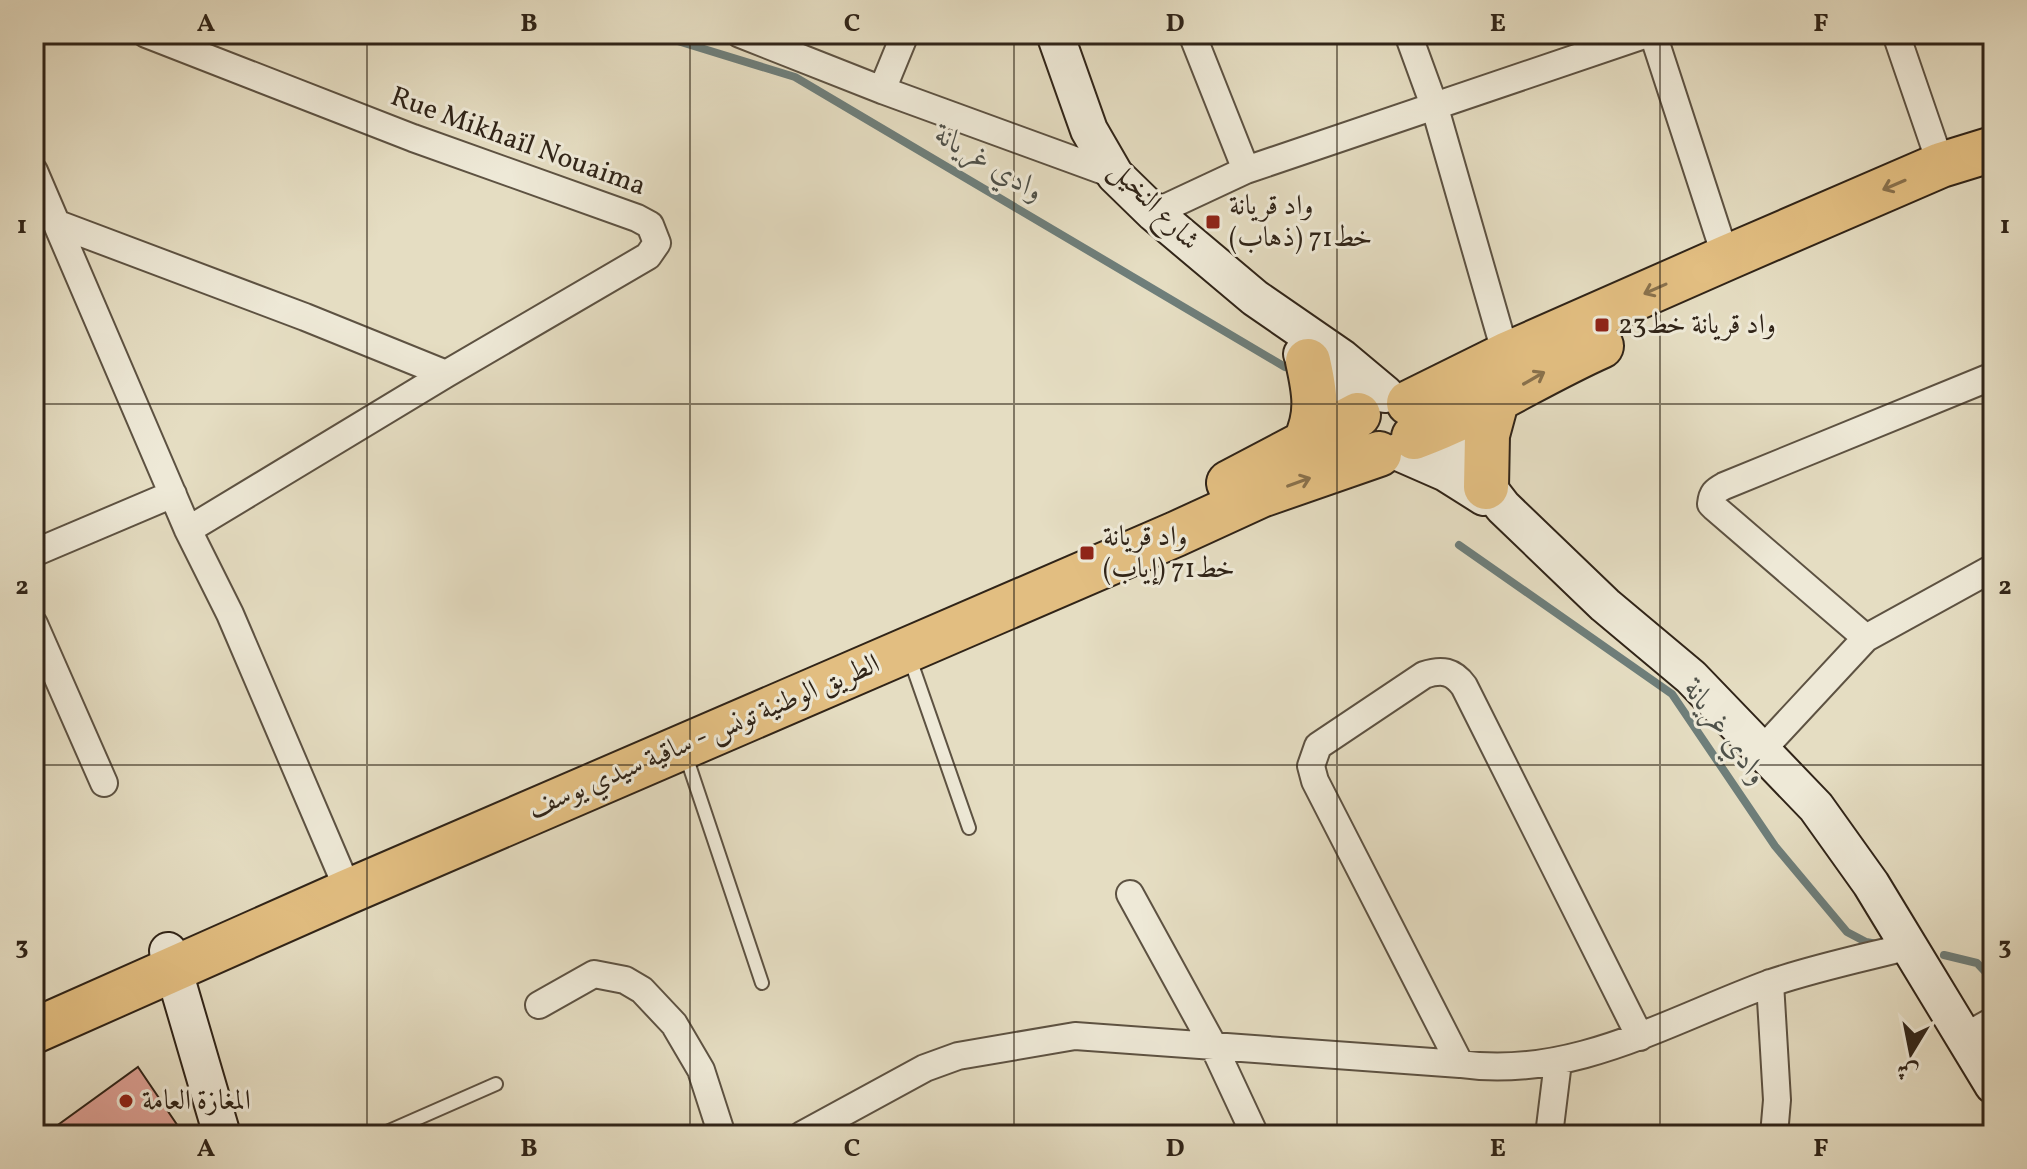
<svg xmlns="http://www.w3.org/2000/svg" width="2027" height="1169" font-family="Vollkorn,Amiri,serif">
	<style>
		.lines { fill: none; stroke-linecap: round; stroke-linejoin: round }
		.stream { stroke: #6e7e7a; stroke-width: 8 }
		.building { fill: #dda094; stroke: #302418; stroke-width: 2 }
		.lane-casing { stroke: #5d5242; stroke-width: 16 }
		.street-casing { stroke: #5d5242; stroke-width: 30 }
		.secondary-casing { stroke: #302418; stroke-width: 40 }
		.highway-casing { stroke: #302418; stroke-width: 48 }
		.lane { stroke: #eee9d7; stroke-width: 12 }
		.street { stroke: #eee9d7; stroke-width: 26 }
		.secondary { stroke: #eee9d7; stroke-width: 36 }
		.highway { stroke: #e2be81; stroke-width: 44 }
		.oneway { stroke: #89714c }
		.grid { fill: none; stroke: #302418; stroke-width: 2; stroke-opacity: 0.55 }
		.poi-dot { fill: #8f2418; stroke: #eee9d7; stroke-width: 3 }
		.labels { text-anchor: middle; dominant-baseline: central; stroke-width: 6; stroke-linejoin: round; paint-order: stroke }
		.street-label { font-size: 28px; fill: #302418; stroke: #eee9d7 }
		.poi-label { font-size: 28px; fill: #302418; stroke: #eee9d7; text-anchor: start }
		.water-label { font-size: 30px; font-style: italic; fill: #4f5149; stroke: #eee9d7 }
		.neatline { fill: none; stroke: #302418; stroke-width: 3 }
		.grid-label { font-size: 26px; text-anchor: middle; font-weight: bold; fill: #302418 }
	</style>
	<rect width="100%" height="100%" fill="#e5ddc2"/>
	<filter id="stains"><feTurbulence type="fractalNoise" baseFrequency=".0025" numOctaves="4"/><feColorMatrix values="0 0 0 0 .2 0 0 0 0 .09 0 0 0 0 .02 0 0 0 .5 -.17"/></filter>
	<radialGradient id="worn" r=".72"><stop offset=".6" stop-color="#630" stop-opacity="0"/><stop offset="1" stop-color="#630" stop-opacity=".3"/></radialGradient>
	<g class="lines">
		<path class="stream" d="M655,34L795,77L1285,367
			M1459,545L1672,694L1775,846L1847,932L1866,942L1877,944
			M1944,955L1977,963L1993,980"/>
	</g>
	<path class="building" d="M138,1067L184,1135H44Z"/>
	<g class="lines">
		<defs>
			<path id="lane" d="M909,656L969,828
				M685,753L762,983
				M380,1135L496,1084"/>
			<path id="street" d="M146,34L413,138L637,218L650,225L657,243L648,256L446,374L188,530
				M740,34L882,90L1115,175
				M1192,34L1246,170
				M1408,34L1435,108L1506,355
				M1653,34L1726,258
				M1896,34L1941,165
				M882,90L905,34
				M34,171L188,530L230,614L340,871L347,892
				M1154,213L1246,170L1647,34
				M58,224L305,317L446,374
				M34,553L173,494
				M34,624L104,783
				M1866,638L1715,508L1711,504C1712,493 1715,491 1724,486L1993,376
				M1761,751L1866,638L1993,568
				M1130,894L1214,1047L1255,1135
				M1770,983L1777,1100L1774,1135
				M539,1005L594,974L625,980L642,990L674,1024L701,1070L722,1135
				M1964,1037L1993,1021
				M1460,1064L1315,781L1311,766L1318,746L1424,675C1442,669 1453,671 1464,686L1640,1037
				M802,1135L925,1068L958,1056L1075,1036L1460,1064C1571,1080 1668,1021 1768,984C1814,968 1863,958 1910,946
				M1549,1135L1558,1062"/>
			<path id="secondary" d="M1055,34L1089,130L1115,175L1154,213L1255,298L1342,358L1385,394
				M1302,354L1358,415
				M1418,415L1441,427L1503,507L1605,605L1691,677L1816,807L1871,884L1993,1085
				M1398,452L1446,473L1484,497
				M168,951L222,1135"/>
			<path id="highway" d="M1409,403L1506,355L1726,258L1941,165L1993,149
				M1414,437C1480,413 1538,374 1601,346
				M1305,443C1319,414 1315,392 1308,361
				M1229,483L1358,415
				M1486,487L1487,435L1497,398
				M34,1031L347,892L1176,534L1261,495L1379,454"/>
		</defs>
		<use href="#lane" class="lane-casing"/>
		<use href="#street" class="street-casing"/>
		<use href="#secondary" class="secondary-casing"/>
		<use href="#highway" class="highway-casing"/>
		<use href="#lane" class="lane"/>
		<use href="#street" class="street"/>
		<use href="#secondary" class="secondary"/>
		<use href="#highway" class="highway"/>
	</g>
	<defs><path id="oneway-shaft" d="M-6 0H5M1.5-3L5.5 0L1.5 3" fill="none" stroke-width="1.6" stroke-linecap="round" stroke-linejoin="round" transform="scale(2)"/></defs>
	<g class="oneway">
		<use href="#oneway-shaft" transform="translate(1894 185) rotate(157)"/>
		<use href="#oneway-shaft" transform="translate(1655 289) rotate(156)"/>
		<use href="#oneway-shaft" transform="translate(1534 378) rotate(-30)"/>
		<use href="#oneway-shaft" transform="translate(1299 482) rotate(-20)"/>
	</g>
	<path class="grid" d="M367,34V1135M690,34V1135M1014,34V1135M1337,34V1135M1660,34V1135M34,404H1993M34,765H1993"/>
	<g class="poi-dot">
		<rect x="1205" y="214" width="16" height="16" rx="4"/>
		<rect x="1594" y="317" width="16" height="16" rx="4"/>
		<rect x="1079" y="545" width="16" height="16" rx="4"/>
		<circle cx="126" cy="1101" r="8"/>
	</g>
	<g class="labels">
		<g class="street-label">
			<text transform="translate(518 142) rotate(20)">Rue Mikhaïl Nouaima</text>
			<text transform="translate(1154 206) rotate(45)">شارع النخيل</text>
			<text transform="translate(704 737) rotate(-23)">الطريق الوطنية تونس - ساقية سيدي يوسف</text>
		</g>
		<g class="poi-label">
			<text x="1229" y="206">واد قريانة<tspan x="1229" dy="32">خط71 (ذهاب)</tspan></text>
			<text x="1618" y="325">واد قريانة خط23</text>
			<text x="1103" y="537">واد قريانة<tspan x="1103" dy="32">خط71 (إياب)</tspan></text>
			<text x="142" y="1101">المغازة العامة</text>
		</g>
		<g class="water-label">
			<text transform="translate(989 164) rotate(31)">وادي غريانة</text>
			<text transform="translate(1725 733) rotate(54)">وادي غريانة</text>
		</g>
	</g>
	<rect width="2027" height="1169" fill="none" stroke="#e5ddc2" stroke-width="88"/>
	<g transform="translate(1911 1053) rotate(190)" stroke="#eee9d7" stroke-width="6" paint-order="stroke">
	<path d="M0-6L14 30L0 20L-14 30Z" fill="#302418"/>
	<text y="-12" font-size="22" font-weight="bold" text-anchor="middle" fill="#302418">ش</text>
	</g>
	<rect x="44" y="44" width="1939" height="1081" class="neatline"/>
	<g class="grid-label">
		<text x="206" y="31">A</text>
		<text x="529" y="31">B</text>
		<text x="852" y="31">C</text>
		<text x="1175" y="31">D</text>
		<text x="1498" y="31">E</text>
		<text x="1821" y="31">F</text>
		<text x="22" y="233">1</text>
		<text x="2005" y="233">1</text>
		<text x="22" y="594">2</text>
		<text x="2005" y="594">2</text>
		<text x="22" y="954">3</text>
		<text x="2005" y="954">3</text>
		<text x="206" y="1156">A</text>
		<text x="529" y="1156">B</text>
		<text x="852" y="1156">C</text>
		<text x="1175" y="1156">D</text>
		<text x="1498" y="1156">E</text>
		<text x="1821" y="1156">F</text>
	</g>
	<rect width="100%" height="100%" filter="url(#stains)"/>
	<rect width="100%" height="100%" fill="url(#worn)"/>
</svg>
